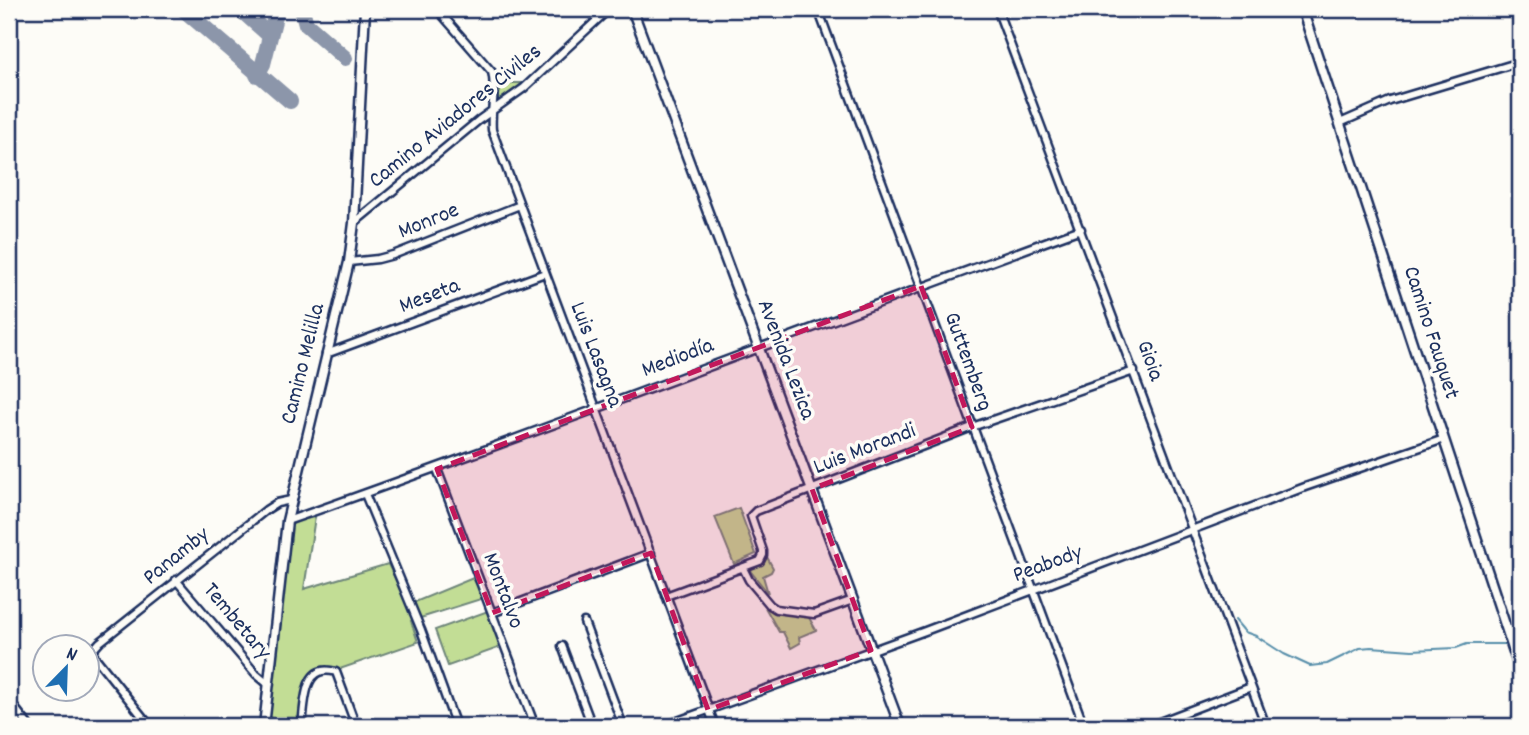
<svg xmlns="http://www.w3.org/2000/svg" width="1529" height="735" font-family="Dekko,sans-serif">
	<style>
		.green { fill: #c2dd95; stroke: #6e867a; stroke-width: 2 }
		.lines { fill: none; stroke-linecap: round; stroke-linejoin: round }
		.stream { stroke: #578eaa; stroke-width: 2 }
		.taxiway { stroke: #8c96aa; stroke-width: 16 }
		.street-casing { stroke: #1b2f5e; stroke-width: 11 }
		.secondary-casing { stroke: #1b2f5e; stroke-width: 13 }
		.street { stroke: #fdfcf7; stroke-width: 6 }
		.secondary { stroke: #fdfcf7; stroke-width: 8 }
		.marked { fill: #c2185b; fill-opacity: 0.2; stroke: #c2185b; stroke-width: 5; stroke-dasharray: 14 9; stroke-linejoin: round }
		.labels { text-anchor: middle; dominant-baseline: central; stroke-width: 7; stroke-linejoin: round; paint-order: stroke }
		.street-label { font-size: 23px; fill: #1b2f5e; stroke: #fdfcf7 }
	</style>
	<rect width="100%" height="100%" fill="#fdfcf7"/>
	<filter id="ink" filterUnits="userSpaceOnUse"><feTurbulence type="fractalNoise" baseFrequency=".0143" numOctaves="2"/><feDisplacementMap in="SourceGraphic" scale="14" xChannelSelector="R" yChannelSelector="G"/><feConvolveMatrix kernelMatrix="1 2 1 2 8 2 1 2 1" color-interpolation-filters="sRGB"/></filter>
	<g filter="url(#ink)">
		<path class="green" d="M506,83H523L496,104L501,88Z
			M739,508L756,554L734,564L715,517Z
			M315,517L304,589L388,564L408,605L473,578L484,598L411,621L418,642L337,670L315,671L310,674L304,684L299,726H267L290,526L296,521Z
			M767,557L773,568L771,572L763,576L768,593L748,568Z
			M766,609L808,616L816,630L799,637L800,643L791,648L783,632H779Z
			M488,611L501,647L448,666L435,630Z"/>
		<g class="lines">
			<path class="stream" d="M1235,620L1245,632L1256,636L1284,654L1310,666L1327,664L1360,648L1371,647L1412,650L1456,648L1467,644H1508
				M1514,644H1520"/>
			<path class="taxiway" d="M183,9L290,101
				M240,9L269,35
				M302,9L306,24L345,58
				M257,75L263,64L277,9"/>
			<defs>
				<path id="street" d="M437,9L492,72C497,91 490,110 492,130L715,726
					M818,9L1084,726
					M997,9L1266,726
					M1340,123L1390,101L1520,62
					M354,223L479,120L524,88L609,9
					M349,262L378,259L393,255L520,205
					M326,354L545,273
					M437,469L535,726
					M365,494L421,630L456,726
					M287,521C553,428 815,325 1081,229
					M743,568L749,580L770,605L776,609L814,614L853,600
					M176,580L256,674L269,685
					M666,596L760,561L763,555V551L751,516L756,511L972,427L1134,371
					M492,613L651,553
					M584,622L623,726
					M562,646L592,726
					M15,708L29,726
					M150,726L91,652L100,642L266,510L277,503L291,500
					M302,726C305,703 303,662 336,672L356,726
					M664,726L925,631L1305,487L1444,439
					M1149,726L1251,687"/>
				<path id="secondary" d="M632,9L900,726
					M1302,9L1520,670
					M264,726L287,521L349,262L354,223L365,9"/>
			</defs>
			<use href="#street" class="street-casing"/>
			<use href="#secondary" class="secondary-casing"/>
			<use href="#street" class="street"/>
			<use href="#secondary" class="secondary"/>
		</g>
	</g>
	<path class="marked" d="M921,286L972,427L812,489L871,650L708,710L651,553L492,613L437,469Z"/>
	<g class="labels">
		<g class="street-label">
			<text transform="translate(456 117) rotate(-39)">Camino Aviadores Civiles</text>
			<text transform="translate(429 222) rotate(-22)">Monroe</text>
			<text transform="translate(430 297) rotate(-21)">Meseta</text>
			<text transform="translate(1430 333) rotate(72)">Camino Fauquet</text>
			<text transform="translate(595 355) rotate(69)">Luis Lasagna</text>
			<text transform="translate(678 359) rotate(-21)">Mediodía</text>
			<text transform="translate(785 360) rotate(69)">Avenida Lezica</text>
			<text transform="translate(1149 361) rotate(70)">Gioia</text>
			<text transform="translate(967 362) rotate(70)">Guttemberg</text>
			<text transform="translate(304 364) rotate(-76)">Camino Melilla</text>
			<text transform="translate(865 450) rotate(-21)">Luis Morandi</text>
			<text transform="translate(177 557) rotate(-39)">Panamby</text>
			<text transform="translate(1048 565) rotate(-20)">Peabody</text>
			<text transform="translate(502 591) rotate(69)">Montalvo</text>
			<text transform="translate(236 622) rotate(50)">Tembetary</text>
		</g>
	</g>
	<rect width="1529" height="735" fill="none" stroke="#fdfcf7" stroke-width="35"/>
	<rect x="18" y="18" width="1494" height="700" fill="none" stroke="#1b2f5e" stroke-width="2.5" filter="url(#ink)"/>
	<g transform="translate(66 668) rotate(23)"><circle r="33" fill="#fdfcf7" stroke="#a3aaba" stroke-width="2"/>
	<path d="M0-5L12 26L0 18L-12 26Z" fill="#1f6fb2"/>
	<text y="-10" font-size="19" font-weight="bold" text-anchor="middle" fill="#1b2f5e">N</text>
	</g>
</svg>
